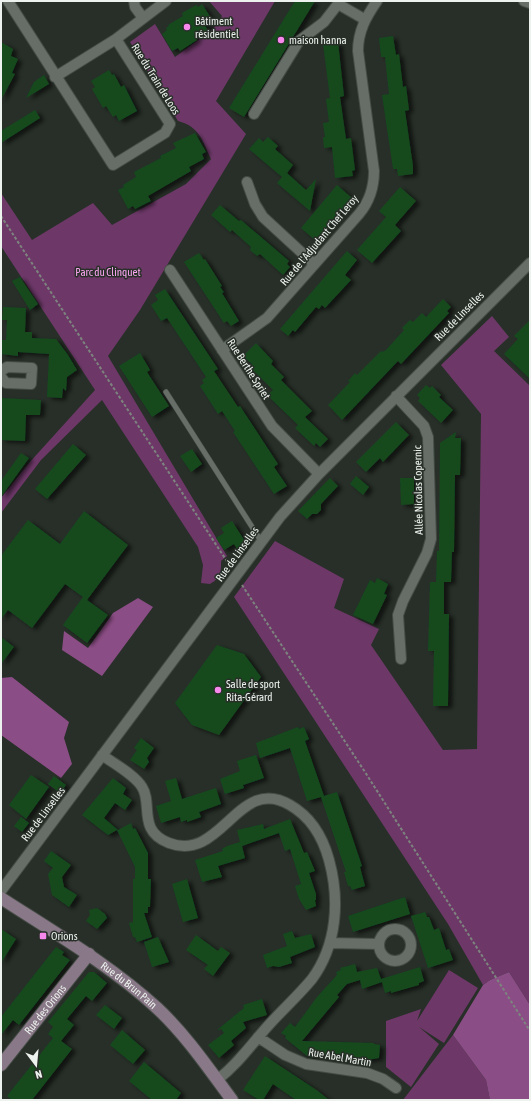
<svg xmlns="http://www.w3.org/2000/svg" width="531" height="1101" font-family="'Asap Condensed',sans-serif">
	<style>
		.green { fill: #6d3868 }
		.forest { fill: #8b4d85 }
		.building { fill: #144a1f; filter: url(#shadow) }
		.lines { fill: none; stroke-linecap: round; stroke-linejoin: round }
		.lane-casing { stroke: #454c46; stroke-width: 6 }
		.street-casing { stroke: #454c46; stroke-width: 12 }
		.secondary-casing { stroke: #454c46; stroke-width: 14 }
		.path { stroke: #7d837e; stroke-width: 2; stroke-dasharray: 3 2; stroke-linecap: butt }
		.lane { stroke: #666e67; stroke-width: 5 }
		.street { stroke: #666e67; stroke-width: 10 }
		.secondary { stroke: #897887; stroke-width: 12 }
		.poi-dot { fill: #f788ec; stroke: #282f28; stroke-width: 1.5 }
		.labels { text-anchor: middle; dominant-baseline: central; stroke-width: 3; stroke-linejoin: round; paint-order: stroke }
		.poi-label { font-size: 11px; fill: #edf2ee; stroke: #282f28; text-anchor: start }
		.street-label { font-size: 11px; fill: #edf2ee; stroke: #282f28 }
		.park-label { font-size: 11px; fill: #fda6f3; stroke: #282f28 }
	</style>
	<defs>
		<filter id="shadow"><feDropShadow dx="4.5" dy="2.5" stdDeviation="2" flood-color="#0009"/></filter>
	</defs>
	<rect width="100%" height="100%" fill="#282f28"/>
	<path class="green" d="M209,1H275L216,101L246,134L140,310L108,356L227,556L221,561C221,572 221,578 210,584L201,583L203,565L198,547L102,400L41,460L1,513V498L29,463L95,390L1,246V193L32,240L93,203L112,225L186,184L211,159C202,140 200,127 178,121L130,42L155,24L175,57L213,29L222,16Z
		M492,316L509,337L494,351L530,386V1005L509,972L490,980L483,985L448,924L234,597L275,541L344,579L334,608L379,629L371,645L443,750L477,749L481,414L441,365Z
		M449,970L478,988L444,1043L419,1027L439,1044L411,1087L386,1067V1021L421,1009L417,1021Z
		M453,1035L486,1080L490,1100H403Z"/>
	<path class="forest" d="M138,598L153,607L102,676L62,650L64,631L88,648L113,613Z
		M12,677L69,722L64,738L72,764L61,778L1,735V678Z
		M509,972L530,1005V1100H490L486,1080L453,1035L483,985L490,980Z"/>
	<path class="building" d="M295,1H315L244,117L229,108Z
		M202,4L213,21L205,26L208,30L195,37L197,40L180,51L178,48L172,51L162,34L167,30L166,28L169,26L168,25L183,16L182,13L196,5L198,7Z
		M393,36L396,55L399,54L403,87L406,86L409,110L405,111L413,166V174L398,176L397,169H393L382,95L389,94L385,57H381L379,38Z
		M1,42L13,49L11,56L18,59L12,73L15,74L1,100Z
		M338,42L344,96L340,97L346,139L351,138L355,170L352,171L353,176L335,178L332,147L324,148L323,137H325L323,123L329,122L326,99L330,98L323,44Z
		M109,70L112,75L114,74L121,87L124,85L137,111L119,121L116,115L113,117L106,106L103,108L92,89L95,87L91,81Z
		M44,75L49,84L26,98L34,82Z
		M35,110L40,118L1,143V131Z
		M195,133L206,152L202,154L204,159L189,167L191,171L148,196L151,201L135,209L133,206L128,209L118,190L124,187L123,185L136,177L134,172L161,158L160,156L176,148L173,143Z
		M268,137L278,146L275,149L293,165L287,173L306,190L316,179L310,211L277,183L282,177L249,149L259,138L263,142Z
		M337,185L352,198L315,240L301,228Z
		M400,187L416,201L395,225L401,231L372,263L357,250L386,217L379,211Z
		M220,205L239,221L241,220L289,261L287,264L290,267L283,275L260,254L257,256L250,250L251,247L232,230L230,232L211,215Z
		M347,251L357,260L345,275L351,280L325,308L322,305L319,309L316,307L295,332L293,330L288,336L280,329Z
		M199,253L204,260L205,259L222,286L220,287L224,292L222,293L239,321L231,326L227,321L224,323L184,262Z
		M20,277L38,304L30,310L12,281Z
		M165,289L218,369L214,371L238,407L240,406L278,464L274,467L287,486L274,494L233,432L235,431L222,411L218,414L200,386L204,383L202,380L206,377L167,318L161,321L151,305L158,300L155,295Z
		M443,299L451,307L447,311L449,313L401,364L398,361L342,420L328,405L350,382L348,381L355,373L357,375L381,351L382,352L386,350L404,330L402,328L410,320L413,322L422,313L426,317Z
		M3,307L26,308L25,332H32V338L56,339L68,355L77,370L67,377L66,391L63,388L62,398L47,397L49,354L18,352V356L1,354V340H6L7,320H2Z
		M530,320V379L504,354L518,339L514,336Z
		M256,343L273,361L271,364L284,377L281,380L312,411L305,417L328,439L320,447L316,443L314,446L295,428L298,425L267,395L273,390L250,367L252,364L243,356Z
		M140,353L150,370L147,372L169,406L152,417L119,366Z
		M426,385L430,388L432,386L441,395L439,397L453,410L441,423L418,401L420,398L417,395Z
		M1,398L41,400L40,415H26L25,441L1,440Z
		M396,422L409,435L383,462L380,458L366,472L356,462Z
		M456,432L455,438H461L460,475H455L454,552H452L451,582H444V614H449L448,706H433L434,651H428L430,582H436L437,551H439L440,443Z
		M73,444L86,455L47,499L35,489Z
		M192,449L202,464L191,472L180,456Z
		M21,453L29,458L1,497V481Z
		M356,476L369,487L363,495L350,484Z
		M330,478L338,486L321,504V510L317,514H312L307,519L298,511Z
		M400,478H414V504L401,505Z
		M84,511L128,545L87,600L108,615L87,643L63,625L83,597L65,584L32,628L8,610L1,619V556L28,520L60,544Z
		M232,521L246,543L239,552L234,544L224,550L216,538L224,533L221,528Z
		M377,578L388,584L384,594L387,595L373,624L353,615L370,580L375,583Z
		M1,637L14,647L1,664Z
		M217,645L244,654L261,677L219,735L192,725L175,703Z
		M298,727L299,729L304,727L309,739L305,741L324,796L337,792L362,866L360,867L365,886L352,890L350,886H348L344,872H346L321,797L307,801L290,748L260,758L256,743Z
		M141,738L154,748L147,758L149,762L144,769L130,760L137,750L134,748Z
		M256,755L264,778L243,785L244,788L225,794L220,779L240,771L237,761Z
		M31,775L49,787L26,819L9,805Z
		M54,776L66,785L60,793L48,784Z
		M113,778L126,788L123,794L132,800L125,810L115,803L104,818L118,830L131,823L133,829L135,828L148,853V879H151L150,907H148V913H144L152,937L137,942L135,937H133L129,923L133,922V879H135V867L117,830L108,835L82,815Z
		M176,778L182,799L216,788L221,804L199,812L201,817L187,822V820L181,822L180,817L161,823L156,806L171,801L165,781Z
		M21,817L29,823L22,832L14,826Z
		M290,819L304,853L307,852L315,871L309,873L316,894V900H315L316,906L306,910L299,899L295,886L301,884L290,849L285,851L279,833L242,846L245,858L218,866L222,877L202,882L195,860L223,851L222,849L227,846L240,842L237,830L263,824L264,829Z
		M51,851L71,865L62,877L64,887L77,895L69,907L52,895L48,874L53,868L44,861Z
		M187,879L198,918L183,922L172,884Z
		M405,897L410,914L353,932L348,916Z
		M97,908L105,914L107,918L97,929L86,921L90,915L89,910Z
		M425,912L427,917H429L434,930L439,928L446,950L449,949L453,960L428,968L411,916Z
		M1,929L16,939L1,963Z
		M292,931L295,938L311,934L315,947L290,957L292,963L279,967L273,966L267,968L263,955L287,946L283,934Z
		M196,935L218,951L221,947L230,953L213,976L204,969L208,965L186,950Z
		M158,937L169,962L152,967L144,942Z
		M56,947L64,952L62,955L70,960L19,1025L13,1020L1,1035V1017Z
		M355,964L357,972L377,968L381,979L420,967L424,981L419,983V985L391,993V991L385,993L382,982L362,989L360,980L347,984L337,995L339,997L302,1041L374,1043V1044L380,1045L379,1058L367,1060L338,1058L332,1055L316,1054L312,1058L308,1055L307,1056L285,1038L286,1036L281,1033L290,1023L295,1027L317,997L337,975L336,972L341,970L340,968Z
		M89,972H94L107,983L92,1001L86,996L67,1019L74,1025L61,1041L72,1049L32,1100H12L7,1096L53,1038L48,1034L53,1027L48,1022Z
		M262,999L267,1015L243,1022L246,1028L231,1041L234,1045L219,1058L208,1045L224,1033L221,1029L217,1030L244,1008L243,1005Z
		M105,1005L122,1018L114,1029L96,1015Z
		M122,1030L145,1050L133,1064L110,1045Z
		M265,1056L318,1091L329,1100H296L273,1084L263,1100H259L243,1090Z
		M144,1062L181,1093L176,1100H152L129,1081Z"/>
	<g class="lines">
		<defs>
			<path id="lane" d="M166,392L261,541"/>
			<path id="street" d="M8,1L113,165L165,133L170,124L116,39
				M134,1L135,7L143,18
				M524,1L530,3
				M55,77L116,39L166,1
				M254,114L299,41L324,22L338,4L364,19
				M247,182L255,204L263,217L314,264
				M170,270L272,426L319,474
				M222,350L267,318L359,214C370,201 374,188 374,171L358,51C358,31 366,17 377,1
				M1,371L7,367L32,368L31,384L6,383L1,377
				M396,396L424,426L428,437L431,539L427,553L403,601L398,615L401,659
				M102,755C113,763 135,775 142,787C153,804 137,831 169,843C222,863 238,774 290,805C311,817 323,838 329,860C340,900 337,945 312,979C298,996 281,1011 267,1027C250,1046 237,1065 217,1080
				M1,891L280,517L319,474L530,263
				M379 945a16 16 0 1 1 32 0a16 16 0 1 1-32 0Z
				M330,943L379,944
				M258,1037L285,1055L306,1064L367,1073L383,1079L396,1088"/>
			<g id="secondary">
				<path id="s1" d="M1,898C55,933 110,965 157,1008C186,1035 209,1069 232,1100"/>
				<path id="s2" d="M1,1065L89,954"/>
			</g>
		</defs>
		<use href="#lane" class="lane-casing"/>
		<use href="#street" class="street-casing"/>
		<use href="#secondary" class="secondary-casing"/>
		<path class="path" d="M1,216L230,566
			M242,585L365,772L530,1031"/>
		<use href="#lane" class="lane"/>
		<use href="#street" class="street"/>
		<use href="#secondary" class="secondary"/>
	</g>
	<g class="poi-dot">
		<circle cx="187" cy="27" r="4"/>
		<circle cx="281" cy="40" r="4"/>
		<circle cx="218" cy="690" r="4"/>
		<rect x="39" y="932" width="8" height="8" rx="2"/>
	</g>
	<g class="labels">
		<g class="poi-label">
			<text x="195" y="21">Bâtiment<tspan x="195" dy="13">résidentiel</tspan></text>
			<text x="289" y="40">maison hanna</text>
			<text x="226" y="684">Salle de sport<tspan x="226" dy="13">Rita-Gérard</tspan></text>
			<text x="51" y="936">Orions</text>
		</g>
		<g class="street-label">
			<text transform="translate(156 79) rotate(58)">Rue du Train de Loos</text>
			<text transform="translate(319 240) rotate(-50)">Rue de l'Adjudant Chef Leroy</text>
			<text transform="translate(459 316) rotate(-45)">Rue de Linselles</text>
			<text transform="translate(249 369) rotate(57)">Rue Berthe Spriet</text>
			<text transform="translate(418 490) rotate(-91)">Allée Nicolas Copernic</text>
			<text transform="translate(237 554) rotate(-54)">Rue de Linselles</text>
			<text transform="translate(43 814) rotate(-53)">Rue de Linselles</text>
			<text stroke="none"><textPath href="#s1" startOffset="155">Rue du Brun Pain</textPath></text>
			<text stroke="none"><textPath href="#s2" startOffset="71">Rue des Orions</textPath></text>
			<text transform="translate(340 1057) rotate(10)">Rue Abel Martin</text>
		</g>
		<g class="park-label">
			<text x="108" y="272">Parc du Clinquet</text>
		</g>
	</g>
	<rect width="531" height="1101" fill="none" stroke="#edf2ee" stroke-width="4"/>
	<g transform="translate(36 1065) rotate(164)" stroke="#282f28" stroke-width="3" paint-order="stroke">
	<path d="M0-3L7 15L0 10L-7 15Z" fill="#edf2ee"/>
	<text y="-6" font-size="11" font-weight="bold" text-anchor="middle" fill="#edf2ee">N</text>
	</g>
</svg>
